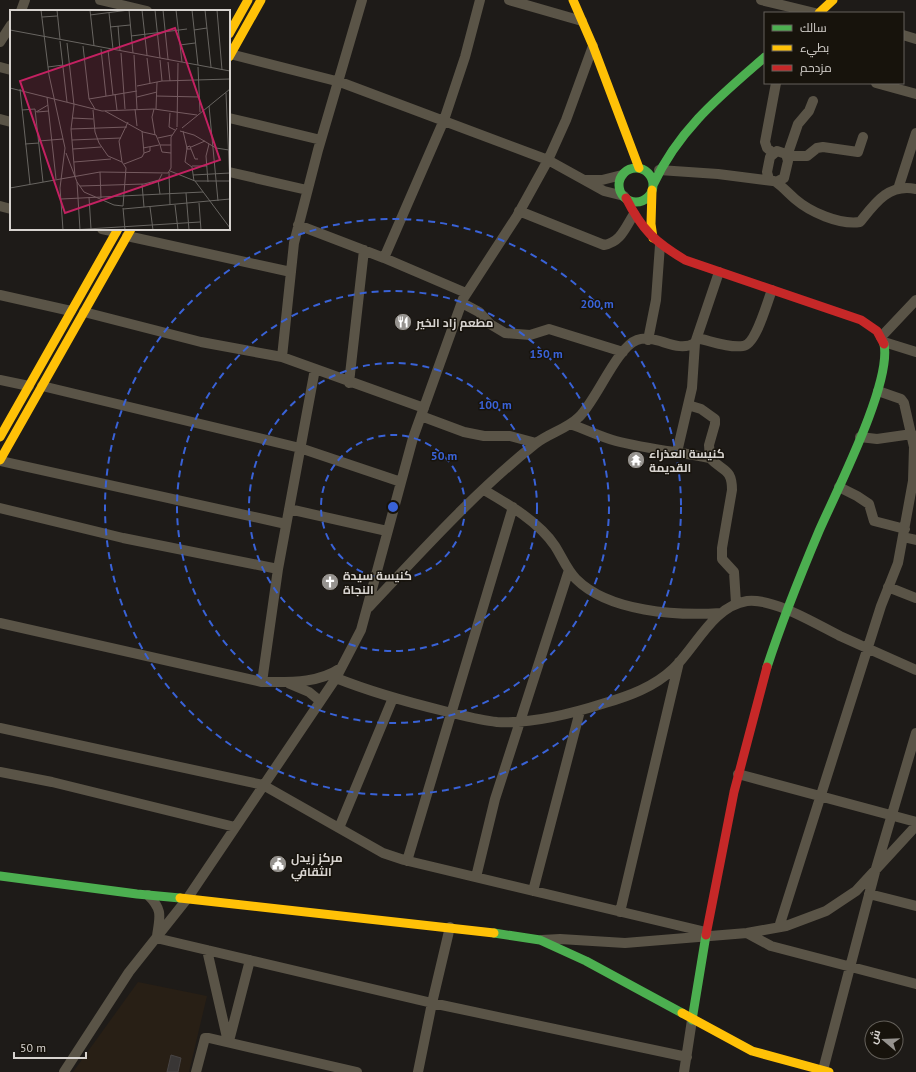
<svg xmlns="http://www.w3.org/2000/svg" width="916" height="1072" font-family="'PT Sans',Cairo,sans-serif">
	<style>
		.built { fill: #281f15 }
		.building { fill: #393635; stroke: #484444 }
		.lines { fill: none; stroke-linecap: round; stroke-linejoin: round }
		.street { stroke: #5a5447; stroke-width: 10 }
		.fast { stroke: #4caf50; stroke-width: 9 }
		.slow { stroke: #ffc107; stroke-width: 9 }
		.jam { stroke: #c62828; stroke-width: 9 }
		.ring { fill: none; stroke: #3962d7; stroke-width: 2; stroke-dasharray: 7 5 }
		.labels { text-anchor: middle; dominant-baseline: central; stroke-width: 3; stroke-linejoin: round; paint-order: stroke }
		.poi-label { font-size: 12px; font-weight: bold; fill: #d7d3cf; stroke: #17130c; text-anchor: start }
		.inset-road { fill: none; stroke: #686561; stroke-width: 1 }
		.view { fill: #c32161; fill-opacity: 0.15; stroke: #c32161; stroke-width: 2 }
		.inset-edge { fill: none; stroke: #d7d3cf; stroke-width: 2 }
		.centre { fill: #3962d7; stroke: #17130c; stroke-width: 2 }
		.ring-label { font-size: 12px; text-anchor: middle; font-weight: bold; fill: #3962d7; stroke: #17130c; stroke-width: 3; stroke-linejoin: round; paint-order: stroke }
	</style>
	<rect width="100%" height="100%" fill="#1e1b18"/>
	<path class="built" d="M138,982L207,996L189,1072H73Z"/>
	<path class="building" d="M171,1055L181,1058L178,1072H167Z"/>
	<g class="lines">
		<path class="street" d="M100,0L147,11
			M509,0L582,21
			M761,0L815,13
			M21,11L25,0
			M903,35L916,39
			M0,42L11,25
			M230,54L340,82L548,160L604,191L624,196
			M0,67L11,70
			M876,83L916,94
			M813,101L809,111L798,124L787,156H807L817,148L823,147L858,152L863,137
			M229,118L321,140
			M0,119L11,122
			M777,151L786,154L788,161L784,178L776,182L769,179L767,172L770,157Z
			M773,153L767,148L765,142L776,83
			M659,170L718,174L773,181
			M229,172L307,190
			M585,180H602L622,175
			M776,182C783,187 788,193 795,199C810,212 839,225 860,222C875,203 889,183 916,189
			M898,189L916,133
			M0,206L11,209
			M519,211L604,245C621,242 625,228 634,214
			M298,225L384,258L466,293
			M102,229L116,232
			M127,236L291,272
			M384,258L444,120L465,57L480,0
			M0,295L71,311
			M462,303L479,312L490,324L505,333L530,335L549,329L623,352
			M84,312L201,342L282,357L424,408
			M881,337L916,300
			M697,338C711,341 728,348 743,346C756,345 767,302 772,290
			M648,340L656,300L660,245
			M884,342L916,352
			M282,357L294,243L318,150L362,0
			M0,380L29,386
			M349,383L364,250
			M42,386L300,448L401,482
			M688,405L701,409L715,419V424L709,445L710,458C723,472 732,468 732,490L722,548V559L734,572L736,603
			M421,416L464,432L484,436H510L536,443
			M570,424C585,429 601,437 616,441C647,449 679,452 710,458
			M860,437L877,439L912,434
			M677,452L692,388L695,343
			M0,461L286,524
			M839,487L857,496L869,504L874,521L905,529
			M484,490C508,504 539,522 555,546C562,557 567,570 576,579C609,612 677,616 721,613
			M0,508L123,538L278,569
			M289,509L387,531
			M903,537L916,540
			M888,587L916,598
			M369,607C422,551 475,492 535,444C549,433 567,429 579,417C596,401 617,347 637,340C656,333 676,354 695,343L719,272
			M0,623L262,682C289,682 317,684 341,668
			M336,678C371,692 407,702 444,711C461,715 479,720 497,722C533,724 571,714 605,703C629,696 654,687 673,669C696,647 713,606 747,601C774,598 816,624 840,636C865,647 891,659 916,670
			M262,682L278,569L315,369
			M290,684L309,692L320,701
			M0,728L263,785L383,853L404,860L706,932
			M0,772L52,782L235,827
			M738,774L916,822
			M339,828L393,698
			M407,861L513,507
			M476,877L495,799L569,570
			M533,891L580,711
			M869,894L916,906
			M148,895C163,910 160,916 157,936
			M620,912L679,662
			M779,927L881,606L898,563L913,481L914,447L904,403L901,399L878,391
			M747,933L771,946L916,984
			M156,938L432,1003L687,1057
			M542,940L560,939L625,943L747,933L786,926L826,911L856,891L916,826
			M207,950L228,1042
			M229,1041L250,960
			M823,1070L875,872L916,733
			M64,1072L129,972L187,899L336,678L361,630L413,438L463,299L517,216L548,160L566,120L593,46
			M196,1072L205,1038H209L357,1072
			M418,1072L432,1003L450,927
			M684,1072L692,1020"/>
		<path class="fast" d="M619 185a17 17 0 1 1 34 0a17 17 0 1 1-34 0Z
			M653,185C679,129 720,96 765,57
			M767,667C782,621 800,576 819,531C836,492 892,383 884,344
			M0,876L137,894L180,898
			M494,933L540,940L586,961L682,1013
			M692,1020L706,935"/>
		<path class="slow" d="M573,0L593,46L639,168
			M819,13L833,0
			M229,34L248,0
			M229,57L261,0
			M652,190L651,224L653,238
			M0,437L118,229
			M0,460L131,229
			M180,898L494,933
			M682,1013L752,1051L829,1072"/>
		<path class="jam" d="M626,198C642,230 655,242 685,260L861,320L877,331L884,344
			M706,935L734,792L767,667"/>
	</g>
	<g class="ring">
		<circle cx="393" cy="507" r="72"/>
		<circle cx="393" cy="507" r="144"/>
		<circle cx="393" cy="507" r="216"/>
		<circle cx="393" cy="507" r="288"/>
	</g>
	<defs>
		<symbol id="restaurant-disc" viewBox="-11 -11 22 22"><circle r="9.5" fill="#96938f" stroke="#17130c"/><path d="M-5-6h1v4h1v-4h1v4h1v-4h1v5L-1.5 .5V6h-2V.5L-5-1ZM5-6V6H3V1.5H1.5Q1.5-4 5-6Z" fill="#fff"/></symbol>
		<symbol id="temple-disc" viewBox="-11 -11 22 22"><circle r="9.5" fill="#96938f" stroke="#17130c"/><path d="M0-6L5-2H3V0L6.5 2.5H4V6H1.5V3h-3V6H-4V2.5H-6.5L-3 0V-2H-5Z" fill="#fff"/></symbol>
		<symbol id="church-disc" viewBox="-11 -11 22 22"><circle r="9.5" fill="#96938f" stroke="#17130c"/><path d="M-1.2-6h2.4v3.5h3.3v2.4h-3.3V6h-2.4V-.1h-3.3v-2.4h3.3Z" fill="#fff"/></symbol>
		<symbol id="civic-disc" viewBox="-11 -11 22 22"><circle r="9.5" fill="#96938f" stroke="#17130c"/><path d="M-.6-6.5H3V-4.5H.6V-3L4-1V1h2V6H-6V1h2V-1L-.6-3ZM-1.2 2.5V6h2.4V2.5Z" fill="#fff"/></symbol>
	</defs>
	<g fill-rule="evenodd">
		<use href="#restaurant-disc" x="393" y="312" width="20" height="20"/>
		<use href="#temple-disc" x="626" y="450" width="20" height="20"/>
		<use href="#church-disc" x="320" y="572" width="20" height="20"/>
		<use href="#civic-disc" x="268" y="854" width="20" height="20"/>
	</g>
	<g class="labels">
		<g class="poi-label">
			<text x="416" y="322">مطعم زاد الخير</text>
			<text x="649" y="453">كنيسة العذراء<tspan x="649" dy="14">القديمة</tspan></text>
			<text x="343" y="575">كنيسة سيدة<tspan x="343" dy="14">النجاة</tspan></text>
			<text x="291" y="857">مركز زيدل<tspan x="291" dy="14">الثقافي</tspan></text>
		</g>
	</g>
	<g transform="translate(10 10)">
		<rect width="220" height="220" fill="#1e1b18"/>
		<path class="inset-road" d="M31,0L39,65L55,138L50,178L53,220M47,0L50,29M80,0L84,36M119,0L123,43M132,0L137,45M145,0L150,48M153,0L158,49M166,0L172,52M182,0L188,55M195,0L201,57M207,0L212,60M99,3L103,39M80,5L119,0M32,7L47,6M108,16L110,41M100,17L120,15M0,20L220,61M184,20L197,18M121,26L177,19M50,31L57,92M57,33L64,95L61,119L65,166M170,35L185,33M73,36L79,89L85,99M91,39L96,86M98,40L103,85M111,43L115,99M124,45L127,99M137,48L140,73M150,50L152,71M158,52L160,71M38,57L53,55M188,57L190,102M127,76L152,71L220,69M0,78L92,101L144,99L187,105M10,79L20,174M216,83L220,177M105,84L107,100M146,86L190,87M37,87L46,169M127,87L147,82M79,89L127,81M199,96L208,191M125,99L127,116M144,99L142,107L145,125M146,99L147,72M12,100L25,99L33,172M83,100L85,122L89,133L98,146L112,152L116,158L113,196L104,195M95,101L133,122L146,125L150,135H161M26,102L38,95M27,102L39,101M160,103L159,117L165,120M62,108L83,109M167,117L168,53M172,118L220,79M61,119L117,117M132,121L134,143M170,121L184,125L206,138L219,140M173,121L177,138M148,128L162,125M62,130L111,128M29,131L53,129M15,134L29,133M150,135L152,142L161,143M180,136L181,139H177V137ZM181,137L195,131M133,138L149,135M177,138L175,152L182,157L184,171M63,139L91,137M181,139L185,149H188M56,143L67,172L74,182L104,195M64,152L101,149M112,152L109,131L118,112M114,154L132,147L134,143L140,141V137M182,156H197M160,161L185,171L220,218M90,162L91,188M159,162L160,195M183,165L220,163M148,170L150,184M185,171H220M67,172L70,220M198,172L196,146L199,134M132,174L134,197M70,176L134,174L149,170L152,164M0,178L90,162L158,163L161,158V127L167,118M176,183L179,220M79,187L81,219M51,189L193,182M189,193L191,220M165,195L168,220M140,197L143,220M113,198L115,220M113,199L220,189M61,220L190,212"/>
		<path class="view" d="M165,18L210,150L55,203L10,71Z"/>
		<rect width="220" height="220" class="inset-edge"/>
	</g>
	<circle cx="393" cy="507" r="6" class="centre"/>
	<g class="ring-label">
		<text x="597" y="308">200 m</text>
		<text x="546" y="358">150 m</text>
		<text x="495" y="409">100 m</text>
		<text x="444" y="460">50 m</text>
	</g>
	<rect x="764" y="12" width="140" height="72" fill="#17130c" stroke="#64605a"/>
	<rect x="772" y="25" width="20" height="6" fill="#4caf50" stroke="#64605a"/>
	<text x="800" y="32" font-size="12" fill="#d7d3cf">سالك</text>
	<rect x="772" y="45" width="20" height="6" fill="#ffc107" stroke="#64605a"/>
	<text x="800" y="52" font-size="12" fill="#d7d3cf">بطيء</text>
	<rect x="772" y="65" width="20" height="6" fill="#c62828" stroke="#64605a"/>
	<text x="800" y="72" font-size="12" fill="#d7d3cf">مزدحم</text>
	<g transform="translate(884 1040) rotate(289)"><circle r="19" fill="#17130c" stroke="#64605a"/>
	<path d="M0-3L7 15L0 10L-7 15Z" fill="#96938f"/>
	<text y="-6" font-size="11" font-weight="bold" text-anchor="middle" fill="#d7d3cf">ش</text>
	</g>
	<path d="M14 1052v6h72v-6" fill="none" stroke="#d7d3cf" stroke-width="2"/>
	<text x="20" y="1052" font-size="12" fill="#d7d3cf" stroke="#17130c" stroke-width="3" paint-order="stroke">50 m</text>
</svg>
